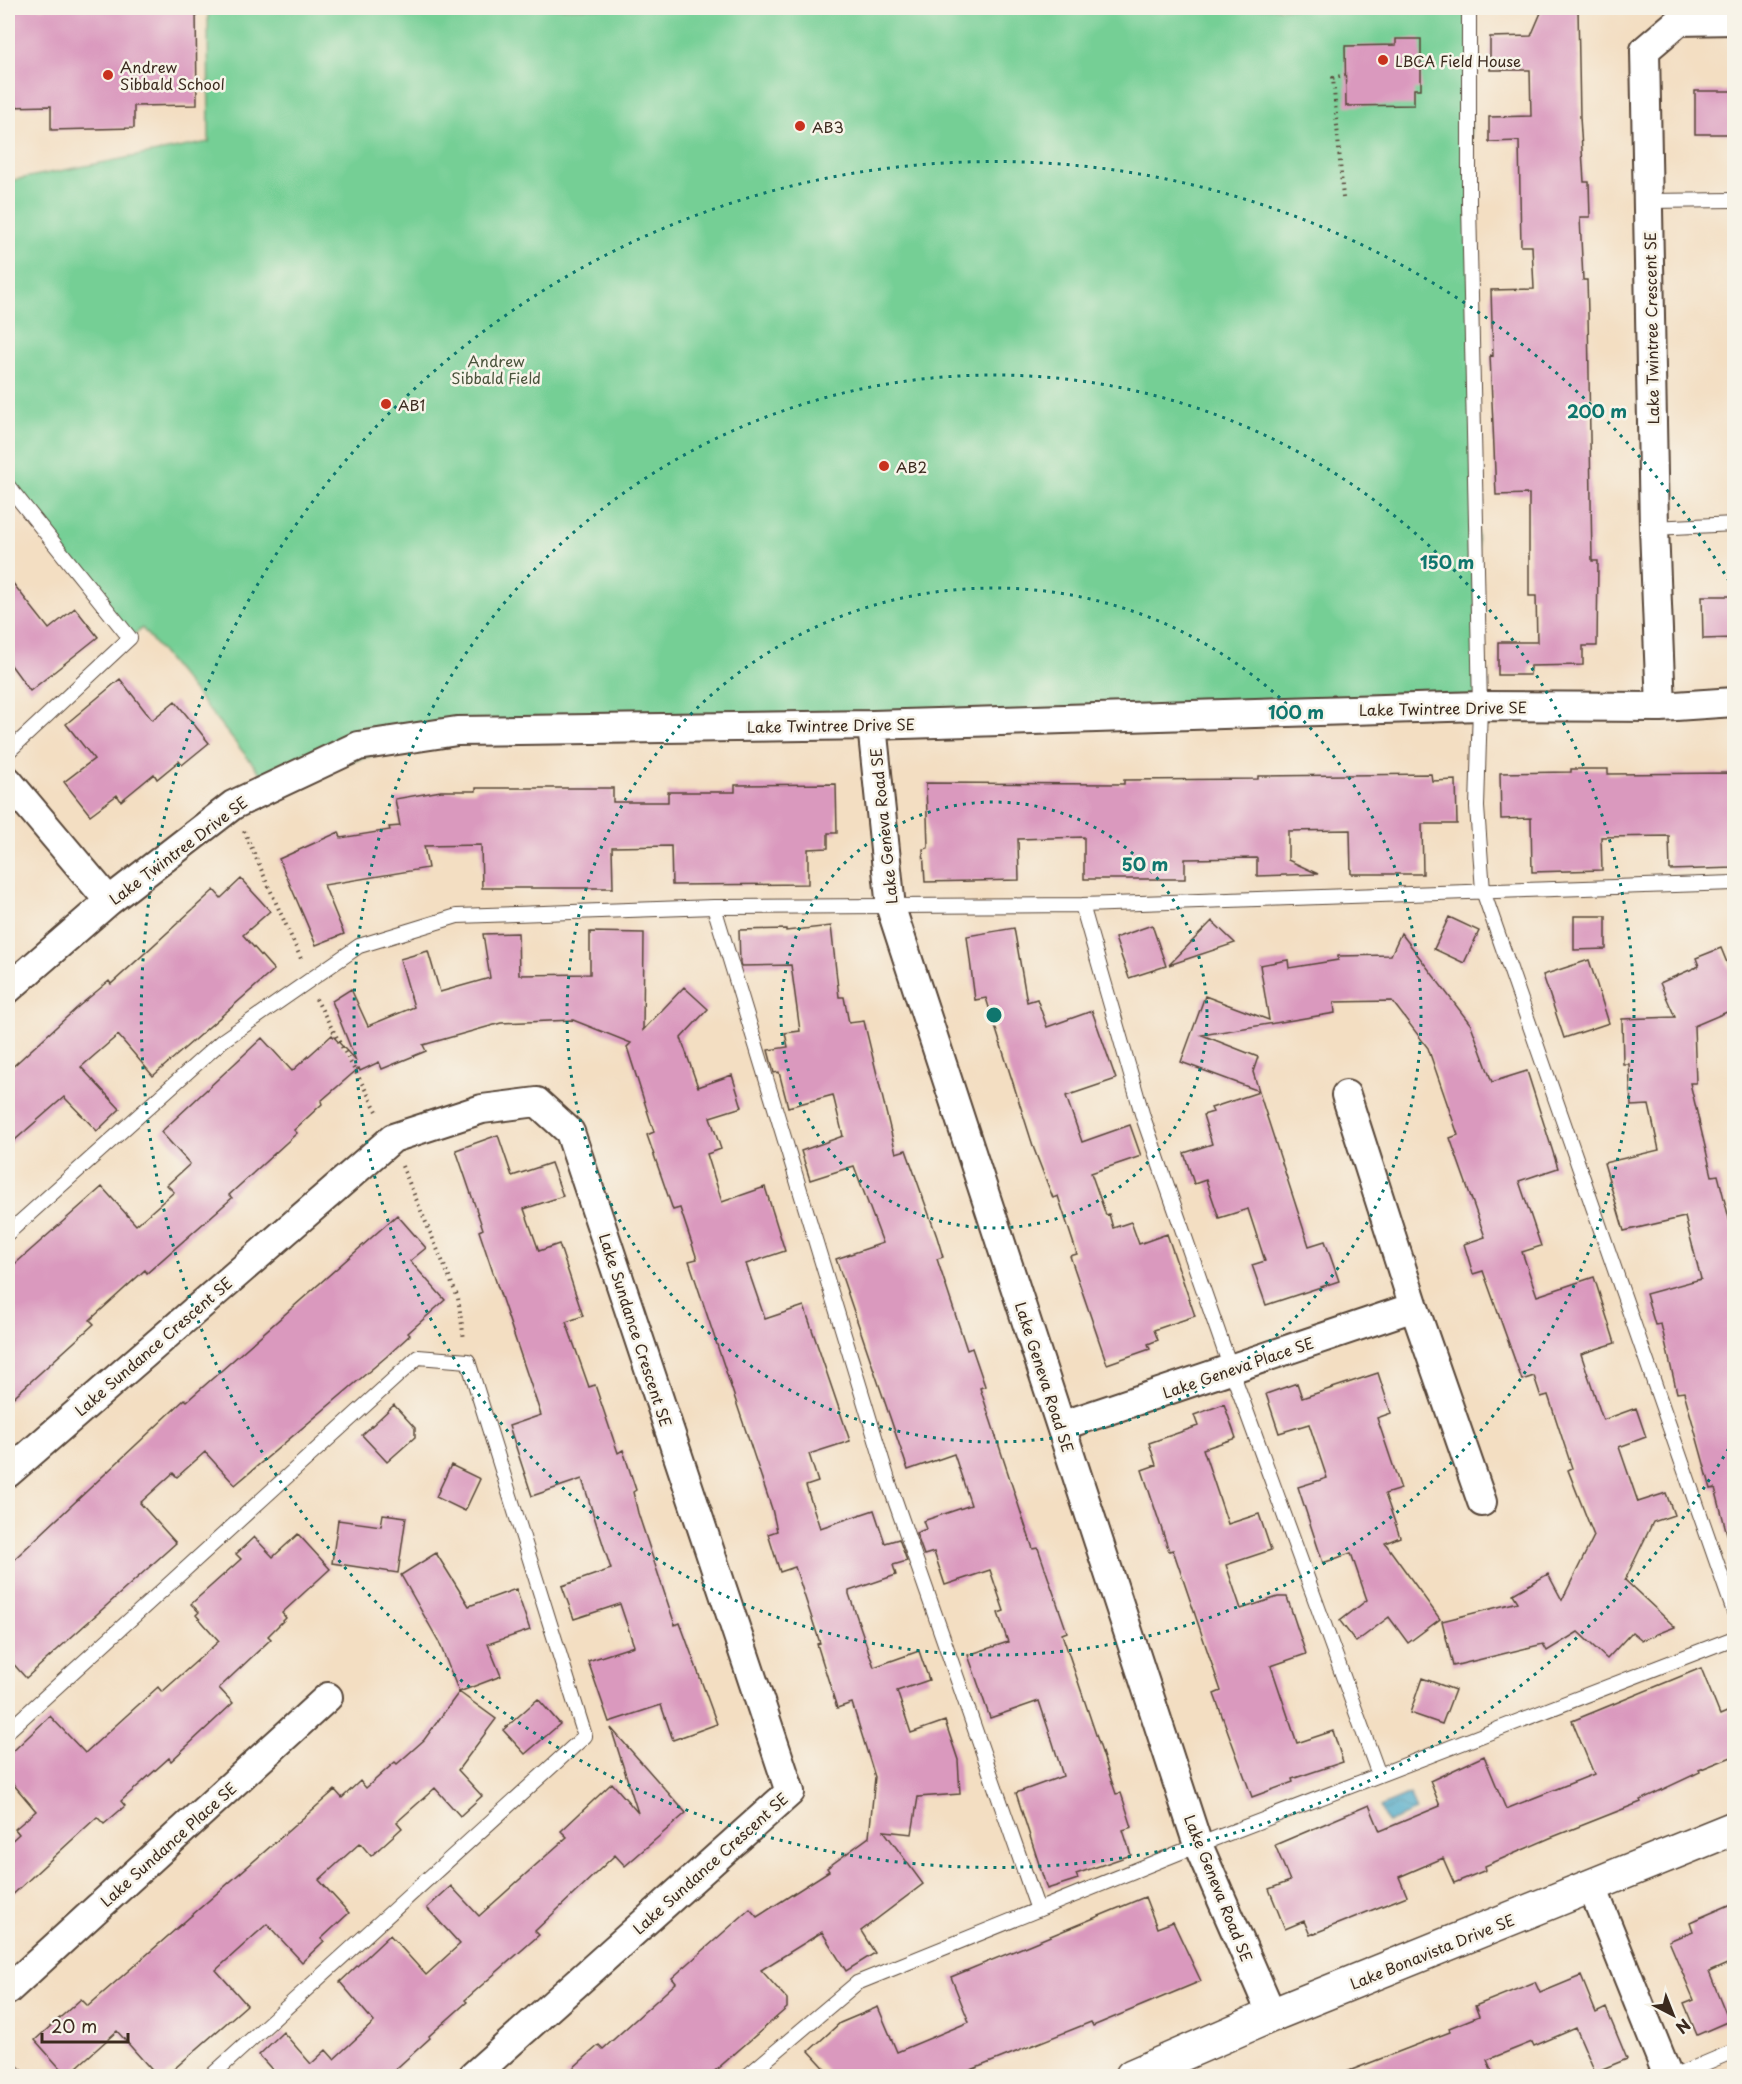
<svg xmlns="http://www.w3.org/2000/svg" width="1742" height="2084" font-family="'Playpen Sans',sans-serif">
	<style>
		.green { fill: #75cf95; stroke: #587c5a; stroke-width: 1.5 }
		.water { fill: url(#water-waves); stroke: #426872; stroke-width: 1.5 }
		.building { fill: #da99be }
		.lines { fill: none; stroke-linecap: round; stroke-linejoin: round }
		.service-casing { stroke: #574537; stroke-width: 16 }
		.minor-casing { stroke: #574537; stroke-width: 32 }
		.tertiary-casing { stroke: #574537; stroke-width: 36 }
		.path { stroke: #574537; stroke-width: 4; stroke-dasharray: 1.5 4.5; stroke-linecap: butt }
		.service { stroke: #fff; stroke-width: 14 }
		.minor { stroke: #fff; stroke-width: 28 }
		.tertiary { stroke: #fff; stroke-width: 33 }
		.ring { fill: none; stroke: #0f766e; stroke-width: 3; stroke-dasharray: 3 6 }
		.poi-dot { fill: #c8321e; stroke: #f7f3e8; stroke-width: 2 }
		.labels { text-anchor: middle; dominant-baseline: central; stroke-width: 5; stroke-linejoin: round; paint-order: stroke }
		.poi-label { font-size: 15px; fill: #3b2a1e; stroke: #f7f3e8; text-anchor: start }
		.street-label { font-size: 15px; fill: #3b2a1e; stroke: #f7f3e8 }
		.park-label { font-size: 15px; fill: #4a533c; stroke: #f7f3e8 }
		.centre { fill: #0f766e; stroke: #f7f3e8; stroke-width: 3 }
		.ring-label { font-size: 18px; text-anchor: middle; font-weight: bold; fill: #0f766e; stroke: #f7f3e8; stroke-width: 5; stroke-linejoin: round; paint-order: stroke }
	</style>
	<defs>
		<pattern id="water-waves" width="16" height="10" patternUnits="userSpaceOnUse" patternTransform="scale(1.5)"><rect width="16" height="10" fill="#48a7c7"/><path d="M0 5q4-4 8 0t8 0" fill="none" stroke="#3d88a1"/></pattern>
	</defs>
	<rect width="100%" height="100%" fill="#f7f3e8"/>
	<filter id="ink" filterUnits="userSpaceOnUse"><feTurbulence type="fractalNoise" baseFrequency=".0167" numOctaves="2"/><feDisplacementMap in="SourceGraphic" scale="12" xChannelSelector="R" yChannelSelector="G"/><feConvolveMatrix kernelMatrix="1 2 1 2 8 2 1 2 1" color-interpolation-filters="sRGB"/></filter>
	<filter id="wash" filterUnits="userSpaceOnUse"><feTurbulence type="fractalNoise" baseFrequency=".008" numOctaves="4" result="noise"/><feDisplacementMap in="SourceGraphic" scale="24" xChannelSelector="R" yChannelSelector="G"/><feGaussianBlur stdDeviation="1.35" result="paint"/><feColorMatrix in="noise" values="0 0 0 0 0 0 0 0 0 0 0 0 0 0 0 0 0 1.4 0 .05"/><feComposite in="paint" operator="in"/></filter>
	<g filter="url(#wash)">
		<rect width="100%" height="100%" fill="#f3dec2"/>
		<path class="green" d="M208,8H1469L1480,706L457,731L270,785L142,628L130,638L8,486V181L209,142Z"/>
		<path class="water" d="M1410,1794L1416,1811L1387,1823L1380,1807Z"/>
		<g id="blocks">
			<path class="building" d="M8,8H196L197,105L134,106V128L51,130V106L8,107Z
				M1543,8H1578L1580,117L1584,182H1589L1590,217H1580L1583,280H1587L1588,313L1592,561H1598L1597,646H1583V665L1530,666V675H1498V642H1537L1536,596H1529V494L1496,495L1490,355L1493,356L1491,290L1534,289L1532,246H1521L1519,141L1489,142V117L1531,116L1530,70H1490V37L1531,36Z
				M1396,39H1421V89H1414V105L1346,106L1345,46L1396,45Z
				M1695,91H1734V134H1695Z
				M8,577L49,629L75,608L98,637L30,691L8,661Z
				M1702,596H1734V638L1703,639Z
				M120,679L152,720L175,701L209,743L182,765L179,761L157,779L154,774L121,801L117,795L90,815L64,782L94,759L66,724Z
				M1571,769H1608V774L1734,773V868L1670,870L1669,836L1601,837L1602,870L1532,872L1531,818L1501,819L1500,773L1571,772Z
				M1431,774L1432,781L1456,780L1457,824H1422L1423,874H1351L1350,830L1288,831V860L1318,874L1257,876V858L1185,859V879H1084V837L1018,839L1019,880L925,882L923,849L928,848L926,783L1124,784V780L1258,779V776Z
				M836,784L837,833H828V848L808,849V884L672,885L671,846L612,847L613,888H482L481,845L424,846L428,868L324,885L344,934L316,945L279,859L339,832L341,838L390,830L389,827L400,826L395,799L441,791H476V788H613V802H668V792H735V785Z
				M241,879L270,911L243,935L274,970L153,1076L118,1035L81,1067L120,1109L97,1131L64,1097L8,1146V1071L79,1006L109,981L111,984L214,890L221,898Z
				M1574,916H1606V949L1574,950Z
				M1449,917L1479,931L1464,963L1434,949Z
				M1212,921L1235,943L1169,965Z
				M1152,925L1166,966L1129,978L1115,938Z
				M831,926L839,997H844L849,1023L864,1021L896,1153L906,1150L937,1237L943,1257L937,1259L967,1350L972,1348L985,1386L980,1388L1025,1525L1033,1549L1038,1548L1067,1632L1062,1634L1116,1794L1121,1793L1132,1827L1123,1830L1131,1855L1076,1874L1078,1879L1047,1889L1016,1793L1063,1776L1053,1743L1039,1701L990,1718L968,1655L1008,1642L998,1613L1004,1611L990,1570L945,1585L934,1552L924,1555L916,1533L926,1529L923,1521L971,1505L954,1454L908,1470L836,1259L883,1243L854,1166L810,1180L801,1151L843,1136L833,1095L788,1107L779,1072L774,1073L768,1050L788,1047L785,1033L800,1031L791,965L741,966L740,963L739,930L786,929V931Z
				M1014,928L1027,1002L1037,999L1047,1027L1092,1011L1116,1079L1066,1096L1082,1142L1130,1125L1141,1156L1091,1173L1106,1215L1109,1214L1113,1228L1131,1222L1139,1244L1167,1234L1195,1316L1154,1330L1158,1340L1148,1344L1150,1349L1107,1364L1070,1256L1077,1254L1058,1196L1053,1198L1034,1149L986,998L975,1000L967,936Z
				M590,932L644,933L643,1030L684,987L708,1009L681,1038L698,1087L732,1075L742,1107L710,1117L721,1149L707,1154L722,1202L765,1187L785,1251L746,1264L765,1319L804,1306L850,1441L809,1454L818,1482L806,1486L820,1528L874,1510L885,1543L899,1539L907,1561L893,1565L896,1575L849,1591V1594L874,1667L919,1651L929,1680L897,1691L911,1733L945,1721L958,1760L960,1794L918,1797L912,1834L884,1831L923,1884L861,1931L875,1953L846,1971L822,1932L761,1970L787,1999V2008L709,2076H564L599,2045L603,2049L676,1983L672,1978L750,1909L757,1917L829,1871L827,1868L869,1837L875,1777L852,1703L837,1708L817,1644L820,1643L795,1567L780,1572L768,1534L777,1531L772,1509L689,1261L697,1259L680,1208L673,1210L647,1135L654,1132L627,1047L631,1043L573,1020L501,1023L423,1045L426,1051L382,1069L379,1062L360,1071L359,1068L321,1101L322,1104L294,1130L297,1133L229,1195L232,1198L147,1273L145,1270L90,1320L94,1324L8,1402V1270L102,1187L136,1225L174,1192L167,1185L190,1164L161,1132L262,1038L292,1071L332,1035L356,1061L332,1001L351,989L368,1026L414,1007L400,959L428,951L440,992L490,978L483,934L518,933L519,975L590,974Z
				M1401,933L1471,1025L1492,1082L1527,1071L1558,1168L1519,1181L1541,1246L1522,1252L1537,1296L1594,1277L1615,1343L1581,1354L1603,1420L1636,1408L1646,1437L1619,1447L1638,1502L1666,1493L1674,1515L1653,1522L1625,1580L1675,1627L1642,1640L1632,1632L1607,1659L1578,1632L1547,1651L1543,1644L1453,1666L1442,1621L1518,1602L1513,1594L1548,1574L1562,1600L1594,1536L1568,1470L1572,1468L1548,1395L1541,1397L1534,1376L1522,1380L1483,1271L1473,1274L1464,1244L1485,1237L1450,1138L1458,1135L1428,1048L1392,1001L1334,1002L1335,1013L1202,1035L1258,1057L1253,1072L1259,1091L1181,1062L1205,996L1269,1020L1260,965L1288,960L1289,968L1338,960V956L1391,955Z
				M1721,948L1734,980V1009L1694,1026L1696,1083H1690L1712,1176L1718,1175L1734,1238V1533L1727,1534L1715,1488L1711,1489L1684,1392L1677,1393L1661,1324L1655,1325L1646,1294L1701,1279L1685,1217L1624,1231L1604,1163L1659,1150L1649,1105L1631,1106L1629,1064H1623L1622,1019L1675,1017L1660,983L1699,966L1696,958Z
				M1589,960L1609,1023L1564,1038L1543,975Z
				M1259,1092L1309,1246L1325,1241L1339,1281L1266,1305L1252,1265L1265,1261L1248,1209L1219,1218L1206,1180L1194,1184L1184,1153L1212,1144L1203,1115L1213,1112L1211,1108Z
				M498,1135L512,1176L551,1163L563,1196L524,1209L539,1251L559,1244L583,1316L566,1322L589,1387L595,1385L618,1453L623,1450L636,1490L633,1492L638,1513L675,1625L680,1623L717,1724L673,1740L661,1705L609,1722L588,1661L634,1646L620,1604L574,1619L562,1586L611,1569L582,1479L532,1496L509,1426L541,1415L479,1231L483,1229L456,1150Z
				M397,1215L426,1248L410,1261L445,1300L408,1333L410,1335L386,1357L235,1485L205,1452L177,1477L173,1473L140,1503L176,1543L26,1678L8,1658V1565L185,1399L187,1401Z
				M1378,1373L1391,1413L1377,1418L1401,1489L1385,1494L1400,1537L1385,1543L1440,1619L1408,1643L1389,1617L1356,1642L1340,1621L1367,1600L1351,1553L1323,1563L1298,1487L1327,1478L1309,1424L1279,1433L1266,1394L1297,1383L1302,1398Z
				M1224,1404L1236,1438L1203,1449L1228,1524L1259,1514L1271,1550L1226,1565L1241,1609L1278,1597H1287L1306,1654L1271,1666L1297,1743L1333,1731L1343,1762L1292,1779L1293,1782L1252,1797L1214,1694L1221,1691L1204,1641L1173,1550L1169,1551L1142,1470L1156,1465L1149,1443L1198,1426L1194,1415Z
				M394,1405L415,1428V1437L387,1462L362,1435Z
				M451,1465L480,1479L465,1511L436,1497Z
				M383,1514L406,1517L398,1573L332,1563L338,1520L381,1526Z
				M298,1534L330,1569L282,1613L286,1618L268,1636L271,1639L219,1688L233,1703L171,1761L169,1758L121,1801L125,1806L104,1824L97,1817L8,1899V1844L19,1834L15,1829L36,1811L8,1778V1756L50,1716L85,1753L158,1687L162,1692L219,1641L196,1615L199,1612L191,1604L241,1559L236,1554L254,1537L273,1557Z
				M436,1553L469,1606L516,1589L530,1630L488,1644L501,1676L459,1692L439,1642L401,1575Z
				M1701,1668L1720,1715L1734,1709V1756L1699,1770L1700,1772L1640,1800L1641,1802L1550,1838L1485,1866L1486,1870L1454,1883L1443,1858L1399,1877L1407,1896L1310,1935L1304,1921L1285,1929L1269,1889L1290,1881L1275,1845L1369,1805L1380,1831L1440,1806L1430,1781L1484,1756L1506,1809L1594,1774L1572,1721Z
				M1422,1678L1455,1690L1442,1724L1410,1713Z
				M459,1692L496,1719L458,1770L482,1796L460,1816L435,1788L397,1822L402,1828L371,1856L360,1843L319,1880L349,1913L321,1939L324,1941L302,1962L267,1924L216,1970L247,2005L166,2076H157L117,2031L67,2076L35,2040L81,1999L88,2006L335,1790L342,1798L360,1781L366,1788L395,1762L397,1764L424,1740Z
				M538,1699L560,1724L525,1754L503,1730Z
				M611,1728L686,1813L625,1866L615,1855L535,1931L539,1935L465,2000L467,2002L429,2036L430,2038L388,2076H278L259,2055L283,2032L311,2064L326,2050L334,2059L374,2022L340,1982L390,1935L426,1975L460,1944L427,1908L451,1886L479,1916L567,1837L561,1831L612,1783L638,1813Z
				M1145,1897L1157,1928L1173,1922L1201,1981L1093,2026L1091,2022L956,2076H832L809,2051L840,2023L878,2007L897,2052L969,2022L951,1977Z
				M1734,1903V1961L1709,1972L1729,2021L1697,2035L1684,2004L1694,2000L1669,1941L1693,1931L1690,1922Z
				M1581,1976L1596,2013L1606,2008L1627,2059L1595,2072L1576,2028L1534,2046L1532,2042L1487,2060L1494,2076H1336L1450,2032L1449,2028L1479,2016L1475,2006L1535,1982L1540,1993Z"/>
		</g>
	</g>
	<g filter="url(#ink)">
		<use href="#blocks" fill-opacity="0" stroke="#574537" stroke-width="1.5"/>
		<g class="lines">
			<defs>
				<path id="service" d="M1469,8V204L1480,706L1477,807L1483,891L1734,1612
					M1648,201L1734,200
					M8,486L130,638L8,752
					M1654,528L1734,524
					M1082,905L1143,1117L1231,1369L1379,1775
					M714,907L889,1483L1038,1910
					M8,1233L222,1041L359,946L457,916L714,907L1082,905L1734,883
					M8,1731L418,1357L468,1361L585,1736L211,2076
					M8,2067L18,2076
					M747,2076L857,1983L1198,1845L1734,1638
					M1675,2076L1734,2051"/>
				<path id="minor" d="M1661,707L1654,528L1645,50L1679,21L1734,20
					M872,725L891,908L1198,1845L1272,2015
					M8,781L109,901
					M8,989L109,901L233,805L358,746L457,731L872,725L1480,706L1661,707L1734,702
					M1346,1095L1414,1307L1482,1502
					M1061,1426L1414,1307
					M8,1473L393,1138L482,1109L537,1102L570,1132L790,1792L473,2076
					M1592,1887L1668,2076
					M8,1990L328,1697"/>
				<path id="tertiary" d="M1132,2076L1272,2015L1734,1828"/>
			</defs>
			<use href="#service" class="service-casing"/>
			<use href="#minor" class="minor-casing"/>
			<use href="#tertiary" class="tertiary-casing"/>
			<path class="path" d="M1343,198L1333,78L1345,75
				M244,831L302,961
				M316,999L378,1113
				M402,1166L458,1298L464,1339"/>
			<use href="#service" class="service"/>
			<use href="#minor" class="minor"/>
			<use href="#tertiary" class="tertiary"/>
		</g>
	</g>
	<g class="ring">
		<circle cx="994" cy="1015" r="213"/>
		<circle cx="994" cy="1015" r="427"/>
		<circle cx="994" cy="1015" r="640"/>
		<path d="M1733 1441A853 853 0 1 1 1733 588"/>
	</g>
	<g class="poi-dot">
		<circle cx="1383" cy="60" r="6"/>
		<circle cx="108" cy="75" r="6"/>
		<circle cx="800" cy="126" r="6"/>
		<circle cx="386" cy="404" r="6"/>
		<circle cx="884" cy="466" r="6"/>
	</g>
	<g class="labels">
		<g class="poi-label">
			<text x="1395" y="60">LBCA Field House</text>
			<text x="120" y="66">Andrew<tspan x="120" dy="17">Sibbald School</tspan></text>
			<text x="812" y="126">AB3</text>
			<text x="398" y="404">AB1</text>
			<text x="896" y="466">AB2</text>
		</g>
		<g class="street-label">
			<text transform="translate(1651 328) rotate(-91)">Lake Twintree Crescent SE</text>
			<text transform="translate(1443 708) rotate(-1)">Lake Twintree Drive SE</text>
			<text transform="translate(831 725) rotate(-1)">Lake Twintree Drive SE</text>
			<text transform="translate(883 826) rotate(-96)">Lake Geneva Road SE</text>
			<text transform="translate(178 850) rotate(-37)">Lake Twintree Drive SE</text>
			<text transform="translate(636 1330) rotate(72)">Lake Sundance Crescent SE</text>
			<text transform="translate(153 1346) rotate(-41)">Lake Sundance Crescent SE</text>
			<text transform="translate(1238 1367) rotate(-19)">Lake Geneva Place SE</text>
			<text transform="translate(1045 1377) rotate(72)">Lake Geneva Road SE</text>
			<text transform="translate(168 1844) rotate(-42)">Lake Sundance Place SE</text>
			<text transform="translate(710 1863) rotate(-42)">Lake Sundance Crescent SE</text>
			<text transform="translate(1219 1888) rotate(68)">Lake Geneva Road SE</text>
			<text transform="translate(1432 1951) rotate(-22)">Lake Bonavista Drive SE</text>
		</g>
		<g class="park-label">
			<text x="496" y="360">Andrew<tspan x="496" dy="17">Sibbald Field</tspan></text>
		</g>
	</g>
	<circle cx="994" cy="1015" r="9" class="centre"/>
	<g class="ring-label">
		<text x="1597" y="418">200 m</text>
		<text x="1447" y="569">150 m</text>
		<text x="1296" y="719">100 m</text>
		<text x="1145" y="871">50 m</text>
	</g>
	<rect width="1742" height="2084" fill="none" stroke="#f7f3e8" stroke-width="30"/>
	<g transform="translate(1673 2015) rotate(138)" stroke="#f7f3e8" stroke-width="4.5" paint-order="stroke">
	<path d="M0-4.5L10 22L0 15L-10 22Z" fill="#3b2a1e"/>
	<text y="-9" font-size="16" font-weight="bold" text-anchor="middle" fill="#3b2a1e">N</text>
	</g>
	<path d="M42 2033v9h86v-9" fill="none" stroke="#3b2a1e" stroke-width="3"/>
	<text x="51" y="2033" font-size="18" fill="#3b2a1e" stroke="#f7f3e8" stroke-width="4.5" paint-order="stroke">20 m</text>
</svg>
